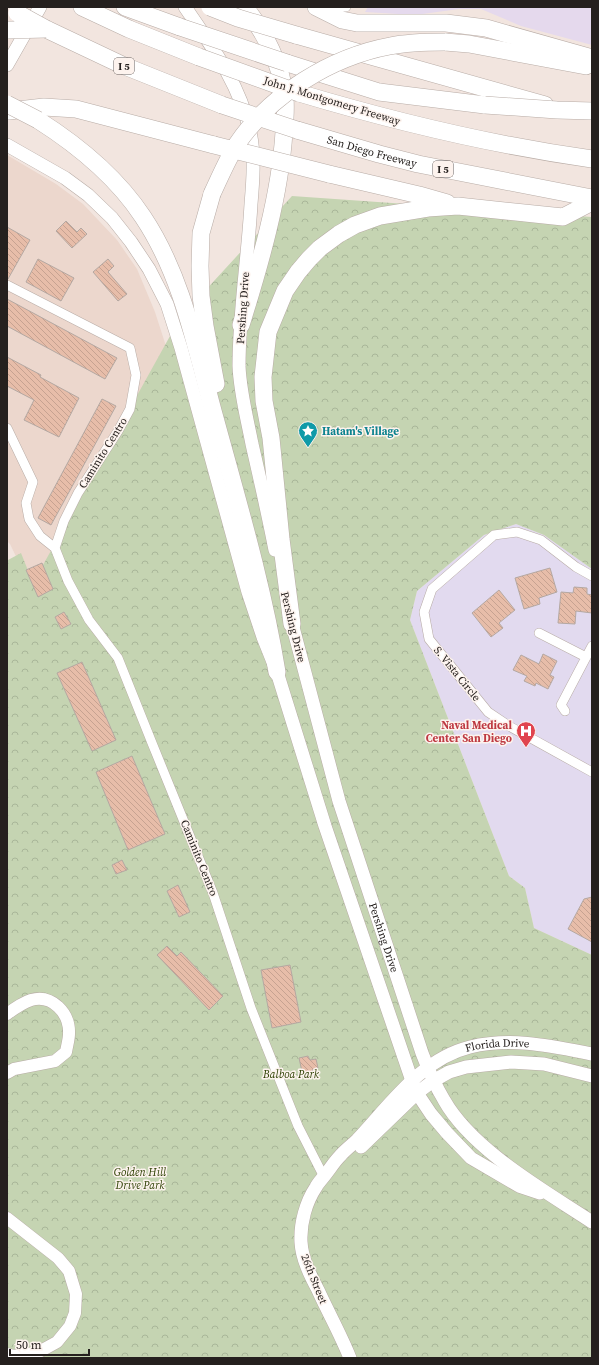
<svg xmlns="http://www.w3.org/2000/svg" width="599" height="1365" font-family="'Source Serif 4',serif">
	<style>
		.built { fill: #ecd7cd }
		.education { fill: #e5d9ed }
		.medical { fill: #e2daef }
		.forest { fill: url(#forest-crowns) }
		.building { fill: url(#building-back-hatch); stroke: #b4a8a2 }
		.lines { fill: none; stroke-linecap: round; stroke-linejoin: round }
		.minor-casing { stroke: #b8aca6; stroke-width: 10 }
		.tertiary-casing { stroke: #b8aca6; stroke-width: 13 }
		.secondary-casing { stroke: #b8aca6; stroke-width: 14 }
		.motorway-casing { stroke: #b8aca6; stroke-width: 18 }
		.minor { stroke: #fff; stroke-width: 9 }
		.tertiary { stroke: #fff; stroke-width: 12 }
		.secondary { stroke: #fff; stroke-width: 13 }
		.motorway { stroke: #fff; stroke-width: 17 }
		.motorway-bridge-casing { stroke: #b8aca6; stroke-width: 18; stroke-linecap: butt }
		.motorway-bridge { stroke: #fff; stroke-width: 17 }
		.labels { text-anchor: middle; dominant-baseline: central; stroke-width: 3; stroke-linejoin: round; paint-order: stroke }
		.shield { fill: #fdf3ee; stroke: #665f5c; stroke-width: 1 }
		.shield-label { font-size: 10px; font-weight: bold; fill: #25201e }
		.street-label { font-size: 11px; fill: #25201e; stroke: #fdf3ee }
		.culture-label { font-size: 11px; font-weight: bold; fill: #0d838f; stroke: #fdf3ee; text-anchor: start }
		.health-label { font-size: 11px; font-weight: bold; fill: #be3a42; stroke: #fdf3ee; text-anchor: end }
		.park-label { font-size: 11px; font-style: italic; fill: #2d4002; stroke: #fdf3ee }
	</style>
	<defs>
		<pattern id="forest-crowns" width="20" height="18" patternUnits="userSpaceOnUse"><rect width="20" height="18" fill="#c5d4b2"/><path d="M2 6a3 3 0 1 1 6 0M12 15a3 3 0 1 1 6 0" fill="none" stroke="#a9b699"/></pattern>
		<pattern id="building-back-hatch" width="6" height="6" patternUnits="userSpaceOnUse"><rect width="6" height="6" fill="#e7bda9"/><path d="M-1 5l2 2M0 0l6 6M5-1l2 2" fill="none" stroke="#c6a291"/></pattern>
	</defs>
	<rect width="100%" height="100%" fill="#f2e5df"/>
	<path class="built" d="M7,155L56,184L83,204L117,240L137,269L155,312L173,368L37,600L10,544L7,541Z"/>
	<path class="education" d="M368,7H592V45L521,26L481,9H459L415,15L365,12Z"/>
	<path class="medical" d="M516,524L544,535L592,569V955L534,928L525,888L509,876L410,620L417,591L484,535Z"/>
	<path class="forest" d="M292,196L592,217V569L544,535L516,524L484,535L417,591L410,620L509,876L525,888L534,928L592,955V1358H7V559L8,560L21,553L33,583L180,318Z"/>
	<path class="building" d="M66,221L77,232L81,228L87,234L72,248L56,231Z
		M7,227L30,240L8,279H7Z
		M38,259L74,278L61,301L26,282Z
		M108,259L114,266L108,272L127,294L118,301L93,272Z
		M7,299L117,358L105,379L7,326Z
		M7,357L41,375L40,377L79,398L59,437L24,420L34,400L7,386Z
		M102,399L116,406L51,525L38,518Z
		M42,563L53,589L38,597L26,570Z
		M550,568L557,592L539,598L540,604L524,609L515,578Z
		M574,587L587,588V594L592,595V613L576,611L575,624L558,623L561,592L573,593Z
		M499,590L515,610L499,623L503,628L491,637L472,613Z
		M64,612L71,624L61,629L55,617Z
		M543,654L557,661L550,675L554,677L548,689L536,683L535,686L524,681L527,676L513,670L521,655L539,664Z
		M82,662L116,740L92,751L57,673Z
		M132,756L165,834L128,850L96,772Z
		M122,860L127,870L116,874L112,865Z
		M178,885L190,912L179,917L167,891Z
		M592,897V942L568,929L584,899Z
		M167,946L177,956L181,952L223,996L209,1010L157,955Z
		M290,965L301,1022L272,1028L261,970Z
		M308,1056L310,1060L316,1059L318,1068L312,1070L313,1074L303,1076L299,1058Z"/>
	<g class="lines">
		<defs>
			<path id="minor" d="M337,7H346
				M7,285L130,348L136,375L130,409L118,431L78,493L64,521L55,548
				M7,428L33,482L26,503L29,519L40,536L55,548L68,581L89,620L118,658L152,743L213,893L251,1008L298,1126L324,1177
				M592,576L576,567L541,540L517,532L494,535L432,589L424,612L429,639L488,712L509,726L592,772
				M539,633L586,657
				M565,711L561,705L592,646"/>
			<path id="tertiary" d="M7,1014C15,1008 22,1003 31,1000C52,994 70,1013 69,1034C69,1039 67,1046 66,1052L55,1061L14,1069L7,1073
				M7,1218L58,1258L69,1271L76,1294L75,1313L70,1326L57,1342L37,1353L13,1356L7,1354"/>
			<g id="secondary">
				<path d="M185,7C211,45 241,86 250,132C255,155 253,181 251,204C248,258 239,312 239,366C240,392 247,418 252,444C260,479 268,514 275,550"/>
				<path d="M7,65L40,7"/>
				<path d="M7,145L65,178L88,195L112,218L131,242L149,269L167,304L181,348L248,592L263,637L277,672L325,826L412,1081L417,1093L431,1114L447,1133L471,1158L519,1186L540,1193"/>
				<path id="s1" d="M290,616L339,801L422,1053C428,1069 435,1085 444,1100C472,1150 545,1191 592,1222"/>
				<path d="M361,1147L417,1093L433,1081L449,1072L466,1067L511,1062L544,1064L592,1076"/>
				<path id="s2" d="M350,1358C341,1335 328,1312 318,1290C310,1275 302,1259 301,1242C300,1223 306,1202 316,1187C318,1183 322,1179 325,1175C330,1169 334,1162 340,1156C345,1150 352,1145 357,1140C390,1105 421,1059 470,1047C512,1037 551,1046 592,1054"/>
			</g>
			<g id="motorway">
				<path d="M82,7L129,29L199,57"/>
				<path d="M125,7L180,27"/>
				<path d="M316,7L342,20L357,23H446L486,28L592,58"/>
				<path d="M46,29L122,65L222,105"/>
				<path d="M296,35L545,105"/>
				<path d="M445,42L469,44L586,66"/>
				<path d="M287,63L379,92L485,105"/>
				<path d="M299,93C396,122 492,145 592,159"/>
				<path d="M9,111L44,107L76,109L214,145"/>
				<path d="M38,120C79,146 116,176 143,217C183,277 196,349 215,418C238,502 263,586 277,672"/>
				<path id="s3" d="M297,130L379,154L418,164L592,198"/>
				<path d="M329,174L419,195L447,203"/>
				<path d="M212,194L201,233L200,266L201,296L205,326L216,384"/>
				<path d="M241,325C260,264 280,196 284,132C285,121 286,110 285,98C282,66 265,33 245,7"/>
				<path d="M292,624L281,539L271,438L264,401L263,377L268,332L285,291L298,272L309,259L320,248L339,234L355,225L380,216L428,208L458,206L563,217L592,202"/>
			</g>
		</defs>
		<use href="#minor" class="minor-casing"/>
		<use href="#tertiary" class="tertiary-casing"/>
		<use href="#secondary" class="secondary-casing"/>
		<use href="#motorway" class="motorway-casing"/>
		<use href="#minor" class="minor"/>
		<use href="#tertiary" class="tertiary"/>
		<use href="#secondary" class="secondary"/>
		<use href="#motorway" class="motorway"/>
		<defs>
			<path id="motorway-bridge" d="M210,7L238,18L296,35
				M17,13L46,29
				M180,27L287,63
				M8,30L46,29
				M199,57L299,93
				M7,104L38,120
				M222,105L297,130
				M485,105L557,110L592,111
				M214,145L329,174
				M212,194C220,177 227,160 237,144C271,94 331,57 390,46C409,42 427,42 445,42"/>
		</defs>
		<use href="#motorway-bridge" class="motorway-bridge-casing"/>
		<use href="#motorway-bridge" class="motorway-bridge"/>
	</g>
	<defs>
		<symbol id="sight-pin" viewBox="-11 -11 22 30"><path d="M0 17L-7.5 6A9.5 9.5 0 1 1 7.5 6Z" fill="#0f9aa8" stroke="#fdf3ee"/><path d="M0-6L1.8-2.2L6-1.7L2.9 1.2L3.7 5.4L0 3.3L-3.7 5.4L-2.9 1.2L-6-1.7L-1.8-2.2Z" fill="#fff"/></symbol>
		<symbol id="hospital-pin" viewBox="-11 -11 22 30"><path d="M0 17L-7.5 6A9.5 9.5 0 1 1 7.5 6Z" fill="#e0444e" stroke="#fdf3ee"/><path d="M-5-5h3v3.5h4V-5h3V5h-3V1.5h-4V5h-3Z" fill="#fff"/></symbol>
	</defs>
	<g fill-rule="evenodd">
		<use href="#sight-pin" x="297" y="420" width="22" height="30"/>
		<use href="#hospital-pin" x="515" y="720" width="22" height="30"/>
	</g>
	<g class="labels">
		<g class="shield">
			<rect x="114" y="58" width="20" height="16" rx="3"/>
			<rect x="433" y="161" width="20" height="16" rx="3"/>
		</g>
		<g class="shield-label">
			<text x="124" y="66">I 5</text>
			<text x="443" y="169">I 5</text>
		</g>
		<g class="street-label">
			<text transform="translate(332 101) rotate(17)">John J. Montgomery Freeway</text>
			<text stroke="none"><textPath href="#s3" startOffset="78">San Diego Freeway</textPath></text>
			<text transform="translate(243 308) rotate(-86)">Pershing Drive</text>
			<text transform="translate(103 453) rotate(-58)">Caminito Centro</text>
			<text transform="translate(293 627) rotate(76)">Pershing Drive</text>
			<text transform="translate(457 674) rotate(51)">S. Vista Circle</text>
			<text transform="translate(199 858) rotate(68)">Caminito Centro</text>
			<text stroke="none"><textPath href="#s1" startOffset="335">Pershing Drive</textPath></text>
			<text stroke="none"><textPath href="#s2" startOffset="423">Florida Drive</textPath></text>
			<text transform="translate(314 1279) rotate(68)">26th Street</text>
		</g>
		<g class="culture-label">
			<text x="322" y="431">Hatam's Village</text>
		</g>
		<g class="health-label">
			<text x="512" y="725">Naval Medical<tspan x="512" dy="13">Center San Diego</tspan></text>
		</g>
		<g class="park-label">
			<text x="291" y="1074">Balboa Park</text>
			<text x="140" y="1172">Golden Hill<tspan x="140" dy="13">Drive Park</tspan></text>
		</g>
	</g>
	<rect width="599" height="1365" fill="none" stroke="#25201e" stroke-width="16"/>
	<path d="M10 1349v6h79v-6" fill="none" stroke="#25201e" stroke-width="2"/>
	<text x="16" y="1349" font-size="12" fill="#25201e" stroke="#fdf3ee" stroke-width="3" paint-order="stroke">50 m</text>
</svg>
